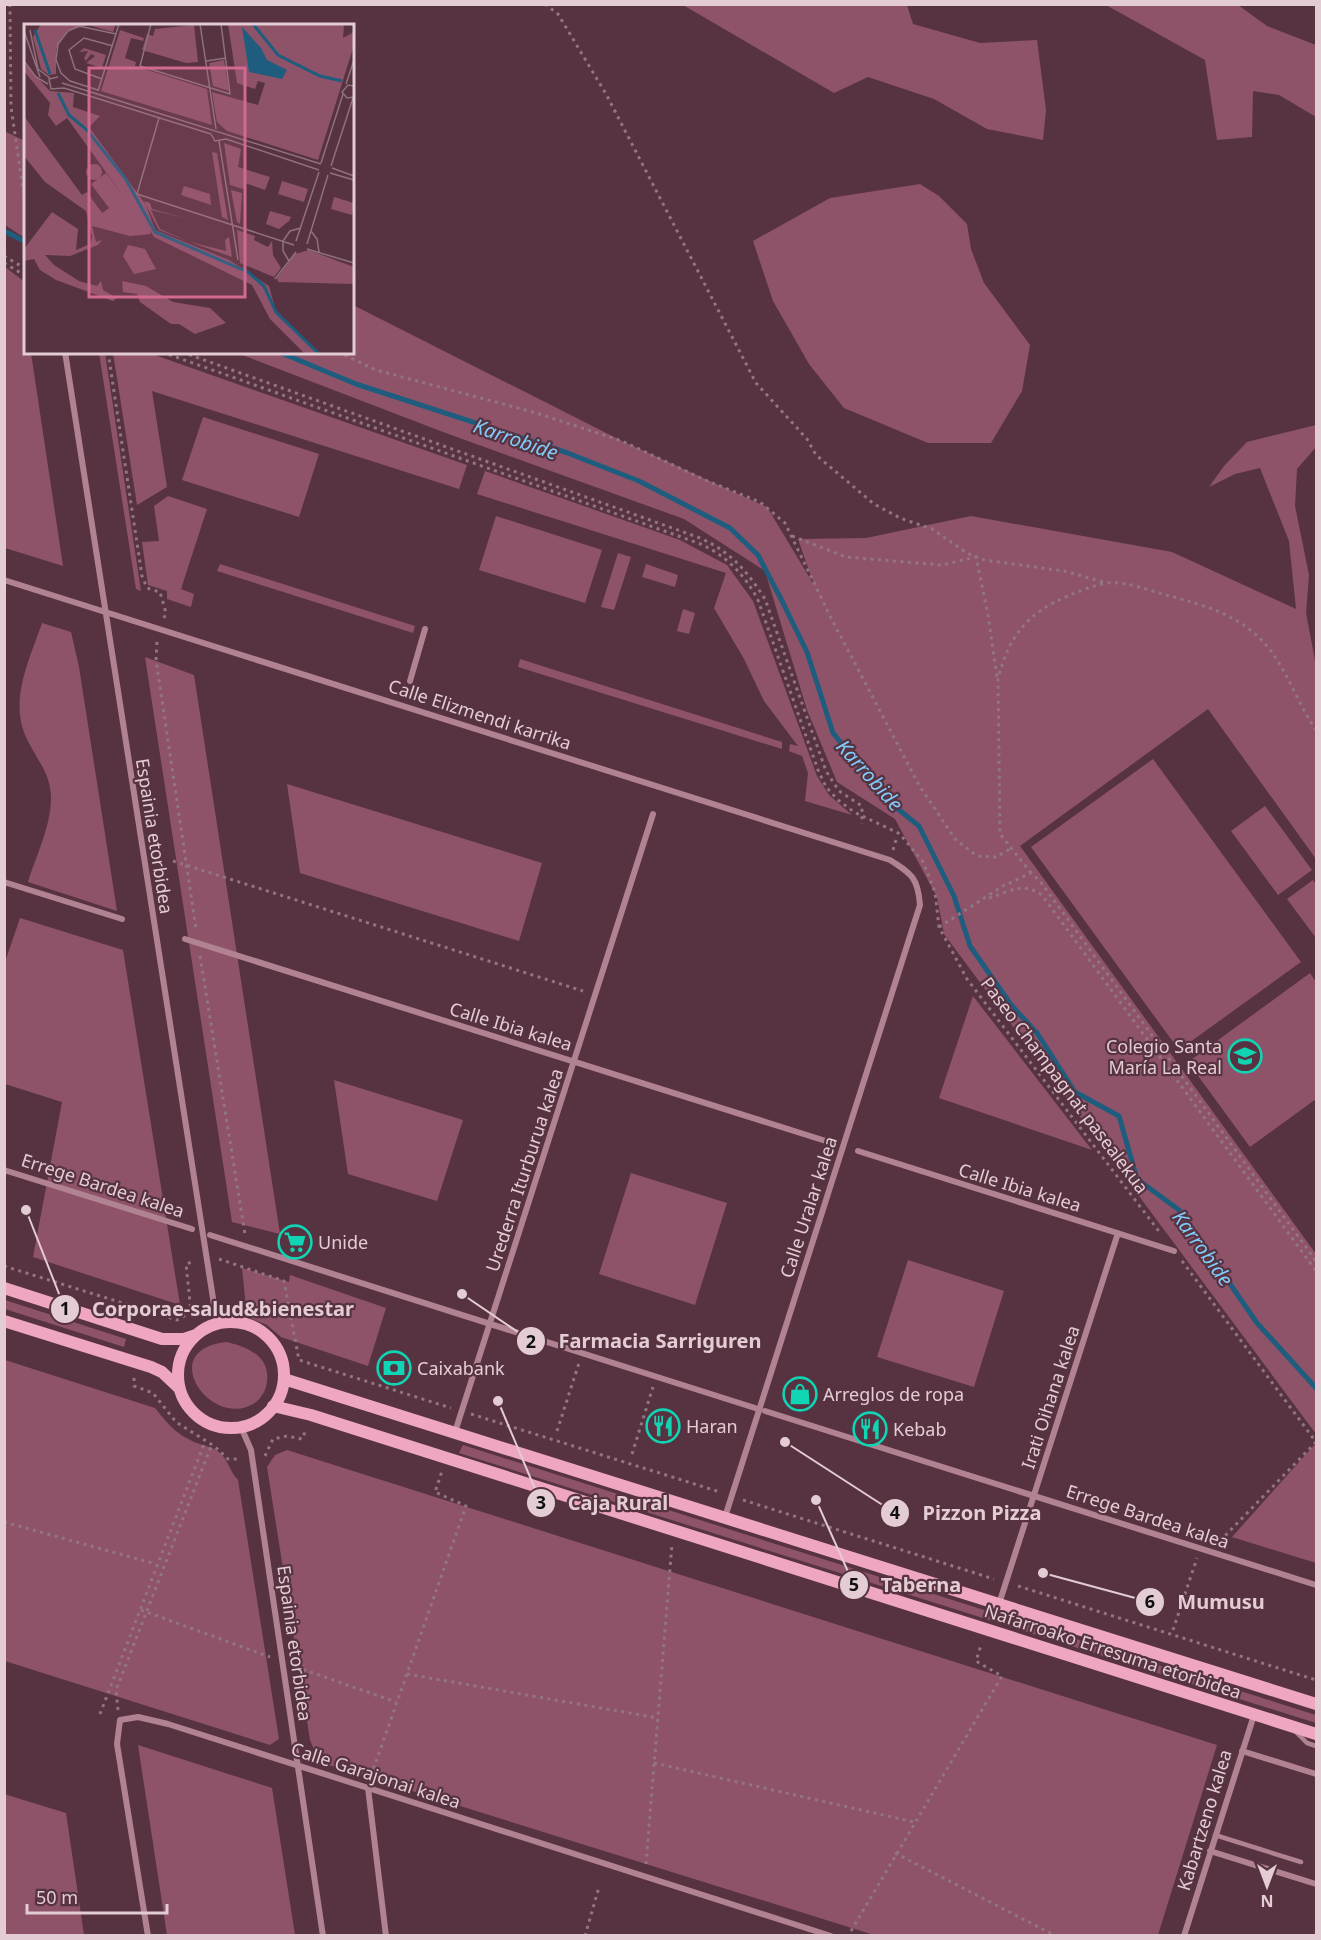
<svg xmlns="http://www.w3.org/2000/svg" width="1321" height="1940" font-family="'Noto Sans',sans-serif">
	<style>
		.green { fill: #8e5369 }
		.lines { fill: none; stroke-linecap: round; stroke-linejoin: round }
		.stream { stroke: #1f5d7e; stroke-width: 5 }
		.path { stroke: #937580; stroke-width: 3; stroke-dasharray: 3 4.5; stroke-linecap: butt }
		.lane { stroke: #b18292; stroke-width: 4.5 }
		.street { stroke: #b18292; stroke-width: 6 }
		.secondary { stroke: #efa6c0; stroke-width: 12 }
		.labels { text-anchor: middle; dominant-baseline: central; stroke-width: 4.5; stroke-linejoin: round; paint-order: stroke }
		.street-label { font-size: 18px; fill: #e3ccd4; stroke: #573341 }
		.poi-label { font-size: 18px; fill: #e3ccd4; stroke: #573341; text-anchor: start }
		.water-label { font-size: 20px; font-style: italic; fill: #80ccfa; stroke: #573341 }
		.inset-river { fill: none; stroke: #1f5d7e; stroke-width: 3 }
		.inset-road { fill: none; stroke: #8f707c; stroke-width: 1.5 }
		.view { fill: #d16991; fill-opacity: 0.15; stroke: #d16991; stroke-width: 3 }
		.inset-edge { fill: none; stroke: #e3ccd4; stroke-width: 3 }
		.leader { fill: none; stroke: #e3ccd4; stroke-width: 2 }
		.callout-dot { fill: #e3ccd4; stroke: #573341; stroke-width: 2 }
		.mark-label { font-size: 18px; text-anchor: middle; font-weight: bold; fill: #111 }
		.callout-label { font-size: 20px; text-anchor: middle; font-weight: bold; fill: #e3ccd4; stroke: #573341; stroke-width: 4.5; stroke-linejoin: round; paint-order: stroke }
	</style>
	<rect width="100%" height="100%" fill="#573341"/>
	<path class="green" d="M683,5H907L913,24L980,43L1037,40L1046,110L1043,140L987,129L934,99L868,77L834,93Z
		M1106,5H1238L1267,26L1316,45V117L1279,95L1253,91L1252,137L1217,140L1205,60Z
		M4,131L25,141V238L5,225Z
		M920,184L939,196L967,224L971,249L984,283L1030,345L1022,391L991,443H928L844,408L809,364L773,301L753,241L830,198Z
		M5,267L25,282L26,352L31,353L63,566L5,548Z
		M353,305L622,441L767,507L814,585L798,539L866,538L971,516L1172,552L1296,609L1289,541L1260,468L1235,474L1209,487L1224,466L1247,442L1316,425V447L1297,469L1295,506L1309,575L1306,613L1316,666V859L1208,709L1020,846L1316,1254V1434L944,934L937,897L895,819L837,782L807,710L765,571L684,519L443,432L237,353L352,352Z
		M99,353H105L141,591L136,589Z
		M113,353H149L467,465L459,489L152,391L167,487L137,505Z
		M203,417L319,454L299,517L182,480Z
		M485,471L680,540L727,565L753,601L817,776L829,795L852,815L805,801L808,773L802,756L789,751L790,744L798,746L764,701L744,659L714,608L726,573L477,494Z
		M168,496L207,509L181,589L194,594L191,607L167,599V591L148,585L142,542L159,541L154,506Z
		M496,516L602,550L585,603L479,570Z
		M618,553L631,557L614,610L601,607Z
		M220,564L415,626L413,633L217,571Z
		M646,564L678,575L675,587L642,577Z
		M683,609L695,613L689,634L677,631Z
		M42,623L71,632L79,667L117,911L28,882C36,856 51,826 51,798C51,773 36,759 27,739C8,701 30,659 42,623Z
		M145,657L194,675L280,1234L232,1222Z
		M520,659L782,742V749L518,667Z
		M1153,759L1301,962L1179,1050L1031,847Z
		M287,784L542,863L519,941L300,873Z
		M1265,806L1312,870L1278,895L1231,831Z
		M1313,880L1316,885V938L1287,899Z
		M20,918L123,950L180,1305L33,1257L62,1102L5,1084V962Z
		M1310,973L1316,982V1099L1250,1147L1188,1062Z
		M973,996L1092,1150L939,1098Z
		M334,1080L463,1120L437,1201L348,1174Z
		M631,1173L727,1203L695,1305L599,1274Z
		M908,1260L1004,1291L974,1387L877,1357Z
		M242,1268L289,1282L290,1275L386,1308L368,1366L281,1337L267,1325L247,1317Z
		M5,1300L126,1339L124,1347L5,1309Z
		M227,1342C249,1348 270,1356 267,1382C266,1390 262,1397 256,1402C213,1433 153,1349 227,1342Z
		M5,1360L155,1408C167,1423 176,1434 194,1442C202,1445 214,1447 220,1453C229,1461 229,1471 238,1480L279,1739L270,1745L5,1661Z
		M1316,1443V1563L1232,1537Z
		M463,1445L1316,1715V1723L459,1453Z
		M287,1450L1217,1745L1158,1935H874L319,1762L310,1740L267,1467L275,1455Z
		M138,1745L272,1788L295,1935H167Z
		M4,1794L66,1813L84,1935H5Z"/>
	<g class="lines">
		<path class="stream" d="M4,231L26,242
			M279,352L356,384L565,452L639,481L730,528L758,555L782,601L807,652L833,733L888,801L919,826L954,896L970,946L1012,1006L1037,1033L1075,1092L1119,1116L1137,1179L1179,1210L1257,1323L1316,1388"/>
		<path class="path" d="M10,4L11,107L26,210
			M545,4L558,14L606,94L756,383L807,439L816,455L874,504L900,518L932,529L967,553L984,560L1064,571L1107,583
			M4,256L26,269
			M4,263L26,276
			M108,352L142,576L147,588L160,592L166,613L164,618
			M162,352L698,543C725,554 745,575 758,600L818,770L826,787L838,800L854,812L900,834L923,862L935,892L939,927L967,979L1161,1234
			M182,352L700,538C731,552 747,571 765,599L826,771L839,791L862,806V824
			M338,352L376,370L533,412L622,441L705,480L760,502L785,523L830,616L919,785L955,839L977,856L996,857L1010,849
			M792,536L846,557L942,565L976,557L988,615L997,677
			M157,642L156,660L196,929
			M893,850L896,840
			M173,861L583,991
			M1031,873L1000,834L998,679C1009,636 1027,613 1068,596C1080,591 1094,585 1107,583C1128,581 1153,592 1174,597C1202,605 1225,611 1249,629C1283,654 1293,697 1316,730
			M989,898C1010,892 1021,881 1042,895L1316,1271
			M939,927L1003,886L1031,873L1040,881L1316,1261
			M200,956L245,1234
			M219,1259L284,1281L299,1360L451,1408
			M1182,1261L1316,1442L1219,1542
			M4,1266L177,1320L191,1312L186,1264L195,1261
			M134,1378V1386L153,1393L176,1422L214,1446L228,1459H241
			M471,1414L720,1492
			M557,1431L579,1363
			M632,1454L653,1387
			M265,1456L273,1439L287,1436L302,1439L306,1430
			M743,1500L994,1579
			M4,1522L156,1564
			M1018,1586L1316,1680
			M141,1610L270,1657
			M1173,1630L1197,1558
			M296,1667L396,1702
			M407,1674L658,1718
			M118,1710L116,1690L212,1444
			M100,1714L204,1444
			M654,1763L914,1822
			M371,1776L466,1506L435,1492L442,1471
			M895,1853L1056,1936
			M646,1864L672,1544
			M851,1931L1002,1676L976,1661L981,1645
			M585,1936L599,1887"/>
		<path class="lane" d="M1295,1731L1307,1743L1316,1746
			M1215,1835L1301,1862"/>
		<path class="street" d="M65,352L217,1324
			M4,580L890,860C912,874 918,878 920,905L725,1517
			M410,681L425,629
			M4,882L122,919
			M185,939L829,1142
			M858,1151L1174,1251
			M4,1170L192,1229
			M210,1235L755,1408
			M765,1411L1316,1585
			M241,1427L251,1450L323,1936
			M455,1432L653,814
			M999,1604L1118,1233
			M1242,1751L1316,1774
			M368,1788L386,1936
			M1210,1851L1316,1884
			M148,1936L117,1744L120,1720L138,1717L168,1724L831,1936
			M1184,1936L1254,1715"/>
		<path class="secondary" d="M4,1288L162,1339H184L196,1335
			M4,1321L151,1367L162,1372L180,1389
			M178 1375a53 53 0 1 1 106 0a53 53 0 1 1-106 0Z
			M284,1379L1316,1704
			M273,1406L311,1415L1316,1734"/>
	</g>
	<defs>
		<symbol id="school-ring" viewBox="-11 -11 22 22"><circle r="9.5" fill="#573341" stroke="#10d5b4" stroke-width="1.5"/><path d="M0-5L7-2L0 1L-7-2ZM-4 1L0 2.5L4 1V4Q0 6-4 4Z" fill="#10d5b4"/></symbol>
		<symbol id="supermarket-ring" viewBox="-11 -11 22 22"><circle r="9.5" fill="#573341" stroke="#10d5b4" stroke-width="1.5"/><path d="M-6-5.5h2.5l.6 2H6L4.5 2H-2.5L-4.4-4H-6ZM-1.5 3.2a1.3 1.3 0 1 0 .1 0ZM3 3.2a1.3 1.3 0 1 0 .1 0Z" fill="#10d5b4"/></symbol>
		<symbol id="bank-ring" viewBox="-11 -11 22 22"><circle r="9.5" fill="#573341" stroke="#10d5b4" stroke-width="1.5"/><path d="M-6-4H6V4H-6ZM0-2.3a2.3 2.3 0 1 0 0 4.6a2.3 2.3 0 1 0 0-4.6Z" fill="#10d5b4"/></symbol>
		<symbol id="shop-ring" viewBox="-11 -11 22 22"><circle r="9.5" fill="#573341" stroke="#10d5b4" stroke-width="1.5"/><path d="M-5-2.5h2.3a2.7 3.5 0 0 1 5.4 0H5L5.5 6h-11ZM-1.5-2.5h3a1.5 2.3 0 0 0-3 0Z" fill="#10d5b4"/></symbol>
		<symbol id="restaurant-ring" viewBox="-11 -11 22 22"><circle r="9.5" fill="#573341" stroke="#10d5b4" stroke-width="1.5"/><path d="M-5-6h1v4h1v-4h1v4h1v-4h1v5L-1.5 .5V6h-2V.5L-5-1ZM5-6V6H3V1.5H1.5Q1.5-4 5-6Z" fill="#10d5b4"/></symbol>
	</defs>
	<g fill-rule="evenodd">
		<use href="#school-ring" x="1226" y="1037" width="38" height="38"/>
		<use href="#supermarket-ring" x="276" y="1223" width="38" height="38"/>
		<use href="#bank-ring" x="375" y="1349" width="38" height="38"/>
		<use href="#shop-ring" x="781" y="1375" width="38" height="38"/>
		<use href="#restaurant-ring" x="644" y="1407" width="38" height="38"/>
		<use href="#restaurant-ring" x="851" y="1410" width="38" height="38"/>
	</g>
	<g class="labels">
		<g class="street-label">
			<text transform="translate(480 714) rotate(18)">Calle Elizmendi karrika</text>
			<text transform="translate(155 836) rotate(81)">Espainia etorbidea</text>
			<text transform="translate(511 1026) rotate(17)">Calle Ibia kalea</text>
			<text transform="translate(1065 1085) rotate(53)">Paseo Champagnat pasealekua</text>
			<text transform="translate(524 1170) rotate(-72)">Urederra Iturburua kalea</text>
			<text transform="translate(103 1185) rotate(18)">Errege Bardea kalea</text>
			<text transform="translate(1020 1187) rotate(17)">Calle Ibia kalea</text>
			<text transform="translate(808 1207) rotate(-72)">Calle Uralar kalea</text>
			<text transform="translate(1050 1397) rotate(-72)">Irati Oihana kalea</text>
			<text transform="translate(1148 1516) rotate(18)">Errege Bardea kalea</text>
			<text transform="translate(295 1643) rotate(82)">Espainia etorbidea</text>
			<text transform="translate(1113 1651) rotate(18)">Nafarroako Erresuma etorbidea</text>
			<text transform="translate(376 1775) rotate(18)">Calle Garajonai kalea</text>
			<text transform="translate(1204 1820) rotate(-73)">Kabartzeno kalea</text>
		</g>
		<g class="poi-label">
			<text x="1222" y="1046" text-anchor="end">Colegio Santa<tspan x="1222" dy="21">María La Real</tspan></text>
			<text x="318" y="1242">Unide</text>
			<text x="417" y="1368">Caixabank</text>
			<text x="823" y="1394">Arreglos de ropa</text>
			<text x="686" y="1426">Haran</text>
			<text x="893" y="1429">Kebab</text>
		</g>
		<g class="water-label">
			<text transform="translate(516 439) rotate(19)">Karrobide</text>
			<text transform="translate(870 775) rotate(48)">Karrobide</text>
			<text transform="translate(1203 1248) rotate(54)">Karrobide</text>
		</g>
	</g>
	<g transform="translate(24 24)">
		<rect width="330" height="330" fill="#573341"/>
		<path d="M17,0H92L89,8L64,1L43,7L32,25V50L25,51L17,45L9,13ZM204,0H314L320,2L319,14L330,8V21L294,136L203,107L193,98L188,68L234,81L241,59L234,57L231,65L213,59ZM170,1L174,38L162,39L118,26L123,10L129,12L131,5ZM96,6L120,14L119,17L107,14L101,34L112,38L111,42L183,65L188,101L77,67ZM60,24L82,31L78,44L62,39L71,32L67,30L62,37L60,34L64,27L55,28ZM200,36L205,67L189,62L185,39ZM0,39L26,67L50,69L49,83L76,92L65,103L122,181L131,206L205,236L245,262L252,288L295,330H281L246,295L228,261L130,213L126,206L127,210L106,212L68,202L72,218L78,216L74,221L46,232L21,231L30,241L55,257L73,262L77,257L79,266L93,274L89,277L32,256L16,246L10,235L0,237V225L28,188L54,205L52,226L66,220L68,213L62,187L21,158L0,132V92L58,171L63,168L78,189L94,178L85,184L67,160L82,149L100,173L43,94L32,102L24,91L26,79L0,47ZM200,119L217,125L214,143L246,153L241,166L221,159L219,165L206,161ZM188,128L193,129L204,196L198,193ZM62 148a8 8 0 1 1 16 0a8 8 0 1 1-16 0ZM258,157L284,165L280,178L254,170ZM160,162L186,170L187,181L157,171ZM207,166L218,169L216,200L213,198ZM310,173L330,179L328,191L307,185ZM120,177L126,179L128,185L160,194L127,186L136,205L164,217L135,206ZM246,187L267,193L265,197L255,205L242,200ZM213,206L231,212L230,216L244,223L248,217L249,231L257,244L250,253L216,239ZM205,213L208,233L166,218L202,227L201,216ZM104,221L121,225L132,245L110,250L99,232ZM285,226L330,243V260L254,258L253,254L271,230ZM98,257L122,262L149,278L186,284L202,299L171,310L155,300H147L116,278L113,270L99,268Z" fill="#8e5369"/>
		<path d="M218,3L237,24L243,36L263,46L258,55L225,48Z" fill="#1f5d7e"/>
		<path class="inset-river" d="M229,0L254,31L296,52L318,57M11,6L26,50M34,69L45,91L63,106L101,154L131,208L224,248L240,262L252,288L295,330"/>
		<path class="inset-road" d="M127,0L116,42L206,70L197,0M176,0L192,105M6,6L14,45L26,54M0,7L16,53M0,37L12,53L24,60M182,37L202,34M34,53L25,55L27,65L40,64L187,110M78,55L51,45L45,26L60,14L89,22M38,59L297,140M322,60L330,36M74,66L46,57L37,49L32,36L34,20L44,7L55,2L92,10M74,67L95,0M330,73L323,74L318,68L324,61L330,62M135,94L113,170L270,221M187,110L191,117L202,115L295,146M195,117L214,236M297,139L319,70M307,142L329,74M308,144L330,152M306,149L330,156M287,207L293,215L295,228M272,217L295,148M283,220L304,151M283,225L330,239M265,237L259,227V217L266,207L277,204M251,255L272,228"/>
		<path class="view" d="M65,44H221V273H65Z"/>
		<rect width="330" height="330" class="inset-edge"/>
	</g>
	<path class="leader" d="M26 1210L65 1309M462 1294L531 1341M498 1401L541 1503M785 1442L895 1513M816 1500L854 1585M1043 1573L1150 1602"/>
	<g class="callout-dot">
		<circle cx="26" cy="1210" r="6"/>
		<circle cx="462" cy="1294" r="6"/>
		<circle cx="498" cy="1401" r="6"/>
		<circle cx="785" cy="1442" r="6"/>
		<circle cx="816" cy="1500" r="6"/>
		<circle cx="1043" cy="1573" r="6"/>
		<circle cx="65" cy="1309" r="15"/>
		<circle cx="531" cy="1341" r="15"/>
		<circle cx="541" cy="1503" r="15"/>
		<circle cx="895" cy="1513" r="15"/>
		<circle cx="854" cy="1585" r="15"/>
		<circle cx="1150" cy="1602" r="15"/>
	</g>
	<g class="mark-label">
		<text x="65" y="1315">1</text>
		<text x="531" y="1348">2</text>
		<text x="541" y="1509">3</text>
		<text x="895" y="1519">4</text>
		<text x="854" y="1591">5</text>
		<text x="1150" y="1608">6</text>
	</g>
	<g class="callout-label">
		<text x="223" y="1316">Corporae-salud&amp;bienestar</text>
		<text x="660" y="1348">Farmacia Sarriguren</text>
		<text x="618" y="1510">Caja Rural</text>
		<text x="982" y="1520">Pizzon Pizza</text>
		<text x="921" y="1592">Taberna</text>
		<text x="1221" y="1609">Mumusu</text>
	</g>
	<rect width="1321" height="1940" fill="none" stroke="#e3ccd4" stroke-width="12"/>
	<g transform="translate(1267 1886) rotate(180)" stroke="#573341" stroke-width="4.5" paint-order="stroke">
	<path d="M0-4.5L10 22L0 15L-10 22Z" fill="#e3ccd4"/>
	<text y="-9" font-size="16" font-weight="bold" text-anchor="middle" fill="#e3ccd4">N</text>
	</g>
	<path d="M27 1904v9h140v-9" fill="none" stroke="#e3ccd4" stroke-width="3"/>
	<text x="36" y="1904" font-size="18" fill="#e3ccd4" stroke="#573341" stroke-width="4.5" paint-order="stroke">50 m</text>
</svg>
